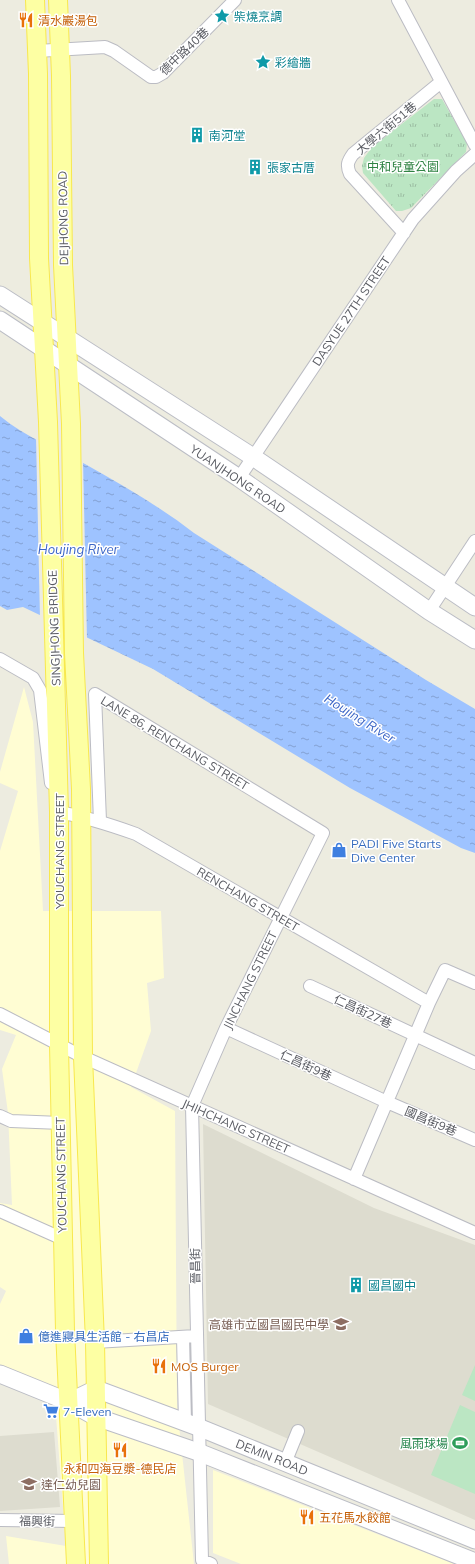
<svg xmlns="http://www.w3.org/2000/svg" width="475" height="1564" font-family="Mulish,'Noto Sans TC',sans-serif">
	<style>
		.commercial { fill: #fffdd3 }
		.education { fill: #dddccf }
		.grass { fill: #bbe6c3 }
		.park { fill: url(#park-tufts) }
		.water { fill: url(#water-ripples) }
		.pier { fill: #edece0 }
		.lines { fill: none; stroke-linecap: round; stroke-linejoin: round }
		.street-casing { stroke: #bbbcc3; stroke-width: 14 }
		.secondary-casing { stroke: #bbbdc5; stroke-width: 19 }
		.primary-casing { stroke: #f8e84e; stroke-width: 20 }
		.street { stroke: #fff; stroke-width: 12 }
		.secondary { stroke: #fff; stroke-width: 17 }
		.primary { stroke: #fdffa3; stroke-width: 18 }
		.labels { text-anchor: middle; dominant-baseline: central; stroke-width: 3; stroke-linejoin: round; paint-order: stroke }
		.culture-label { font-size: 12px; fill: #0d838f; stroke: #fff; text-anchor: start }
		.food-label { font-size: 12px; fill: #c56008; stroke: #fff; text-anchor: start }
		.street-label { font-size: 12px; fill: #595b62; stroke: #fff }
		.park-label { font-size: 12px; fill: #2f8343; stroke: #fff }
		.shop-label { font-size: 12px; fill: #366cbe; stroke: #fff; text-anchor: start }
		.education-label { font-size: 12px; fill: #785e54; stroke: #fff; text-anchor: end }
		.leisure-label { font-size: 12px; fill: #27864d; stroke: #fff; text-anchor: end }
		.water-label { font-size: 13px; font-style: italic; fill: #3c66c7; stroke: #fff }
	</style>
	<defs>
		<pattern id="park-tufts" width="24" height="20" patternUnits="userSpaceOnUse"><rect width="24" height="20" fill="#bbe6c3"/><path d="M3 7l-1-3M5 7V3M7 7l1-3M15 17l-1-3M17 17v-4M19 17l1-3" fill="none" stroke="#9bbda2"/></pattern>
		<pattern id="water-ripples" width="26" height="14" patternUnits="userSpaceOnUse"><rect width="26" height="14" fill="#9ec3ff"/><path d="M2 4q2-2 4 0t4 0M15 11q2-2 4 0t4 0" fill="none" stroke="#84a1d2"/></pattern>
	</defs>
	<rect width="100%" height="100%" fill="#edece0"/>
	<path class="commercial" d="M24,687L33,722L43,911H161L164,978L147,983L151,1031L131,1087L175,1111L177,1407L194,1564H9L6,1536L66,1546L54,1390L0,1366V1304L6,1291L0,1287V1203L12,1205L8,1113L2,1069L16,1035L0,1030V851L18,791L0,783V772Z
		M213,1470L454,1564H241L213,1553Z"/>
	<path class="education" d="M203,1124L374,1208L475,1245V1520L208,1404Z
		M54,1432L60,1507L0,1511V1436Z"/>
	<path class="grass" d="M475,1365V1401L462,1395Z
		M460,1405L475,1412V1494L431,1475Z"/>
	<path class="park" d="M434,99H442L467,143L466,152L411,208L402,211H396L363,173L362,166L364,158L372,147Z"/>
	<path class="water" d="M0,416C25,437 57,449 85,464C121,484 162,508 194,533L426,680L475,709V853L461,848L350,788L153,669L23,607L7,610L0,606Z"/>
	<path class="pier" d="M36,437L83,461L87,640L40,618Z"/>
	<g class="lines">
		<defs>
			<path id="street" d="M398,0L475,145
				M37,51L105,47L114,51L151,77H156L163,73L235,0
				M404,233L350,174C346,165 348,161 353,154L441,82
				M239,478L413,219L456,171L475,154
				M429,611L475,541
				M0,659L33,678L40,690L51,783
				M57,806L59,812C86,817 111,825 136,834L429,1003
				M100,821L95,694L323,833L226,1028L192,1106L202,1560L211,1564
				M310,986L475,1063
				M0,1014L83,1057L475,1233
				M226,1028L387,1102L475,1140
				M0,1116L11,1121L61,1123
				M354,1179L429,1003L445,970L475,983
				M0,1211L63,1239
				M183,1337L185,1422
				M95,1342L196,1336
				M285,1463L298,1431
				M0,1520L75,1521"/>
			<path id="secondary" d="M0,295L253,457L475,607
				M0,320L239,478L429,611L475,640
				M0,1374L69,1402L96,1417L198,1452L475,1562
				M69,1402L96,1389L198,1427L475,1540"/>
			<path id="primary" d="M35,0L38,74L39,258L48,422L59,812V1045L65,1331L76,1564
				M58,0L61,76L63,265L71,424L74,653L81,789L83,1057L95,1342L99,1564"/>
		</defs>
		<use href="#street" class="street-casing"/>
		<use href="#secondary" class="secondary-casing"/>
		<use href="#primary" class="primary-casing"/>
		<use href="#street" class="street"/>
		<use href="#secondary" class="secondary"/>
		<use href="#primary" class="primary"/>
	</g>
	<defs>
		<symbol id="sight-bare" viewBox="-9 -9 18 18"><path d="M0-6L1.8-2.2L6-1.7L2.9 1.2L3.7 5.4L0 3.3L-3.7 5.4L-2.9 1.2L-6-1.7L-1.8-2.2Z" fill="#0f9aa8" stroke="#fff" stroke-width="2.5" paint-order="stroke"/></symbol>
		<symbol id="restaurant-bare" viewBox="-9 -9 18 18"><path d="M-5-6h1v4h1v-4h1v4h1v-4h1v5L-1.5 .5V6h-2V.5L-5-1ZM5-6V6H3V1.5H1.5Q1.5-4 5-6Z" fill="#e8710a" stroke="#fff" stroke-width="2.5" paint-order="stroke"/></symbol>
		<symbol id="building-bare" viewBox="-9 -9 18 18"><path d="M-4-6H4V6H1V3H-1V6H-4ZM-2.5-4.3h1.7v1.8h-1.7ZM.8-4.3h1.7v1.8H.8ZM-2.5-1h1.7V.8h-1.7ZM.8-1h1.7V.8H.8Z" fill="#0f9aa8" stroke="#fff" stroke-width="2.5" paint-order="stroke"/></symbol>
		<symbol id="shop-bare" viewBox="-9 -9 18 18"><path d="M-5-2.5h2.3a2.7 3.5 0 0 1 5.4 0H5L5.5 6h-11ZM-1.5-2.5h3a1.5 2.3 0 0 0-3 0Z" fill="#3f7fe0" stroke="#fff" stroke-width="2.5" paint-order="stroke"/></symbol>
		<symbol id="school-bare" viewBox="-9 -9 18 18"><path d="M0-5L7-2L0 1L-7-2ZM-4 1L0 2.5L4 1V4Q0 6-4 4Z" fill="#8d6e63" stroke="#fff" stroke-width="2.5" paint-order="stroke"/></symbol>
		<symbol id="supermarket-bare" viewBox="-9 -9 18 18"><path d="M-6-5.5h2.5l.6 2H6L4.5 2H-2.5L-4.4-4H-6ZM-1.5 3.2a1.3 1.3 0 1 0 .1 0ZM3 3.2a1.3 1.3 0 1 0 .1 0Z" fill="#3f7fe0" stroke="#fff" stroke-width="2.5" paint-order="stroke"/></symbol>
		<symbol id="stadium-bare" viewBox="-9 -9 18 18"><path d="M0-5a6.5 5 0 1 0 0 10a6.5 5 0 1 0 0-10ZM-3.5-1.8h7v3.6h-7Z" fill="#2e9e5b" stroke="#fff" stroke-width="2.5" paint-order="stroke"/></symbol>
	</defs>
	<g fill-rule="evenodd">
		<use href="#sight-bare" x="211" y="5" width="22" height="22"/>
		<use href="#restaurant-bare" x="15" y="9" width="22" height="22"/>
		<use href="#sight-bare" x="252" y="51" width="22" height="22"/>
		<use href="#building-bare" x="186" y="124" width="22" height="22"/>
		<use href="#building-bare" x="244" y="156" width="22" height="22"/>
		<use href="#shop-bare" x="328" y="839" width="22" height="22"/>
		<use href="#building-bare" x="345" y="1274" width="22" height="22"/>
		<use href="#school-bare" x="330" y="1313" width="22" height="22"/>
		<use href="#shop-bare" x="15" y="1325" width="22" height="22"/>
		<use href="#restaurant-bare" x="148" y="1355" width="22" height="22"/>
		<use href="#supermarket-bare" x="40" y="1400" width="22" height="22"/>
		<use href="#stadium-bare" x="449" y="1432" width="22" height="22"/>
		<use href="#restaurant-bare" x="109" y="1439" width="22" height="22"/>
		<use href="#school-bare" x="18" y="1473" width="22" height="22"/>
		<use href="#restaurant-bare" x="296" y="1506" width="22" height="22"/>
	</g>
	<g class="labels">
		<g class="culture-label">
			<text x="234" y="16">柴燒烹調</text>
			<text x="275" y="62">彩繪牆</text>
			<text x="209" y="135">南河堂</text>
			<text x="267" y="167">張家古厝</text>
			<text x="368" y="1285">國昌國中</text>
		</g>
		<g class="food-label">
			<text x="38" y="20">清水巖湯包</text>
			<text x="171" y="1366">MOS Burger</text>
			<text x="120" y="1468" text-anchor="middle">永和四海豆漿-德民店</text>
			<text x="319" y="1517">五花馬水餃館</text>
		</g>
		<g class="street-label">
			<text transform="translate(184 51) rotate(-44)">德中路40巷</text>
			<text transform="translate(386 128) rotate(-40)">大學六街51巷</text>
			<text transform="translate(63 218) rotate(-91)">DEJHONG ROAD</text>
			<text transform="translate(351 311) rotate(-56)">DASYUE 27TH STREET</text>
			<text transform="translate(238 479) rotate(34)">YUANJHONG ROAD</text>
			<text transform="translate(54 628) rotate(-92)">SINGJHONG BRIDGE</text>
			<text transform="translate(175 743) rotate(31)">LANE 86, RENCHANG STREET</text>
			<text transform="translate(59 851) rotate(-90)">YOUCHANG STREET</text>
			<text transform="translate(248 899) rotate(30)">RENCHANG STREET</text>
			<text transform="translate(250 980) rotate(-64)">JINCHANG STREET</text>
			<text transform="translate(363 1011) rotate(25)">仁昌街27巷</text>
			<text transform="translate(306 1065) rotate(25)">仁昌街9巷</text>
			<text transform="translate(431 1121) rotate(23)">國昌街9巷</text>
			<text transform="translate(236 1126) rotate(24)">JHIHCHANG STREET</text>
			<text transform="translate(61 1175) rotate(-91)">YOUCHANG STREET</text>
			<text transform="translate(195 1266) rotate(-91)">晉昌街</text>
			<text transform="translate(272 1457) rotate(22)">DEMIN ROAD</text>
			<text transform="translate(37 1521) rotate(1)">福興街</text>
		</g>
		<g class="park-label">
			<text x="403" y="166">中和兒童公園</text>
		</g>
		<g class="shop-label">
			<text x="351" y="843">PADI Five Starts<tspan x="351" dy="14">Dive Center</tspan></text>
			<text x="38" y="1336">億進寢具生活館 - 右昌店</text>
			<text x="63" y="1411">7-Eleven</text>
		</g>
		<g class="education-label">
			<text x="329" y="1324">高雄市立國昌國民中學</text>
			<text x="41" y="1484" text-anchor="start">達仁幼兒園</text>
		</g>
		<g class="leisure-label">
			<text x="448" y="1443">風雨球場</text>
		</g>
		<g class="water-label">
			<text x="78" y="549">Houjing River</text>
			<text transform="translate(360 718) rotate(32)">Houjing River</text>
		</g>
	</g>
</svg>
